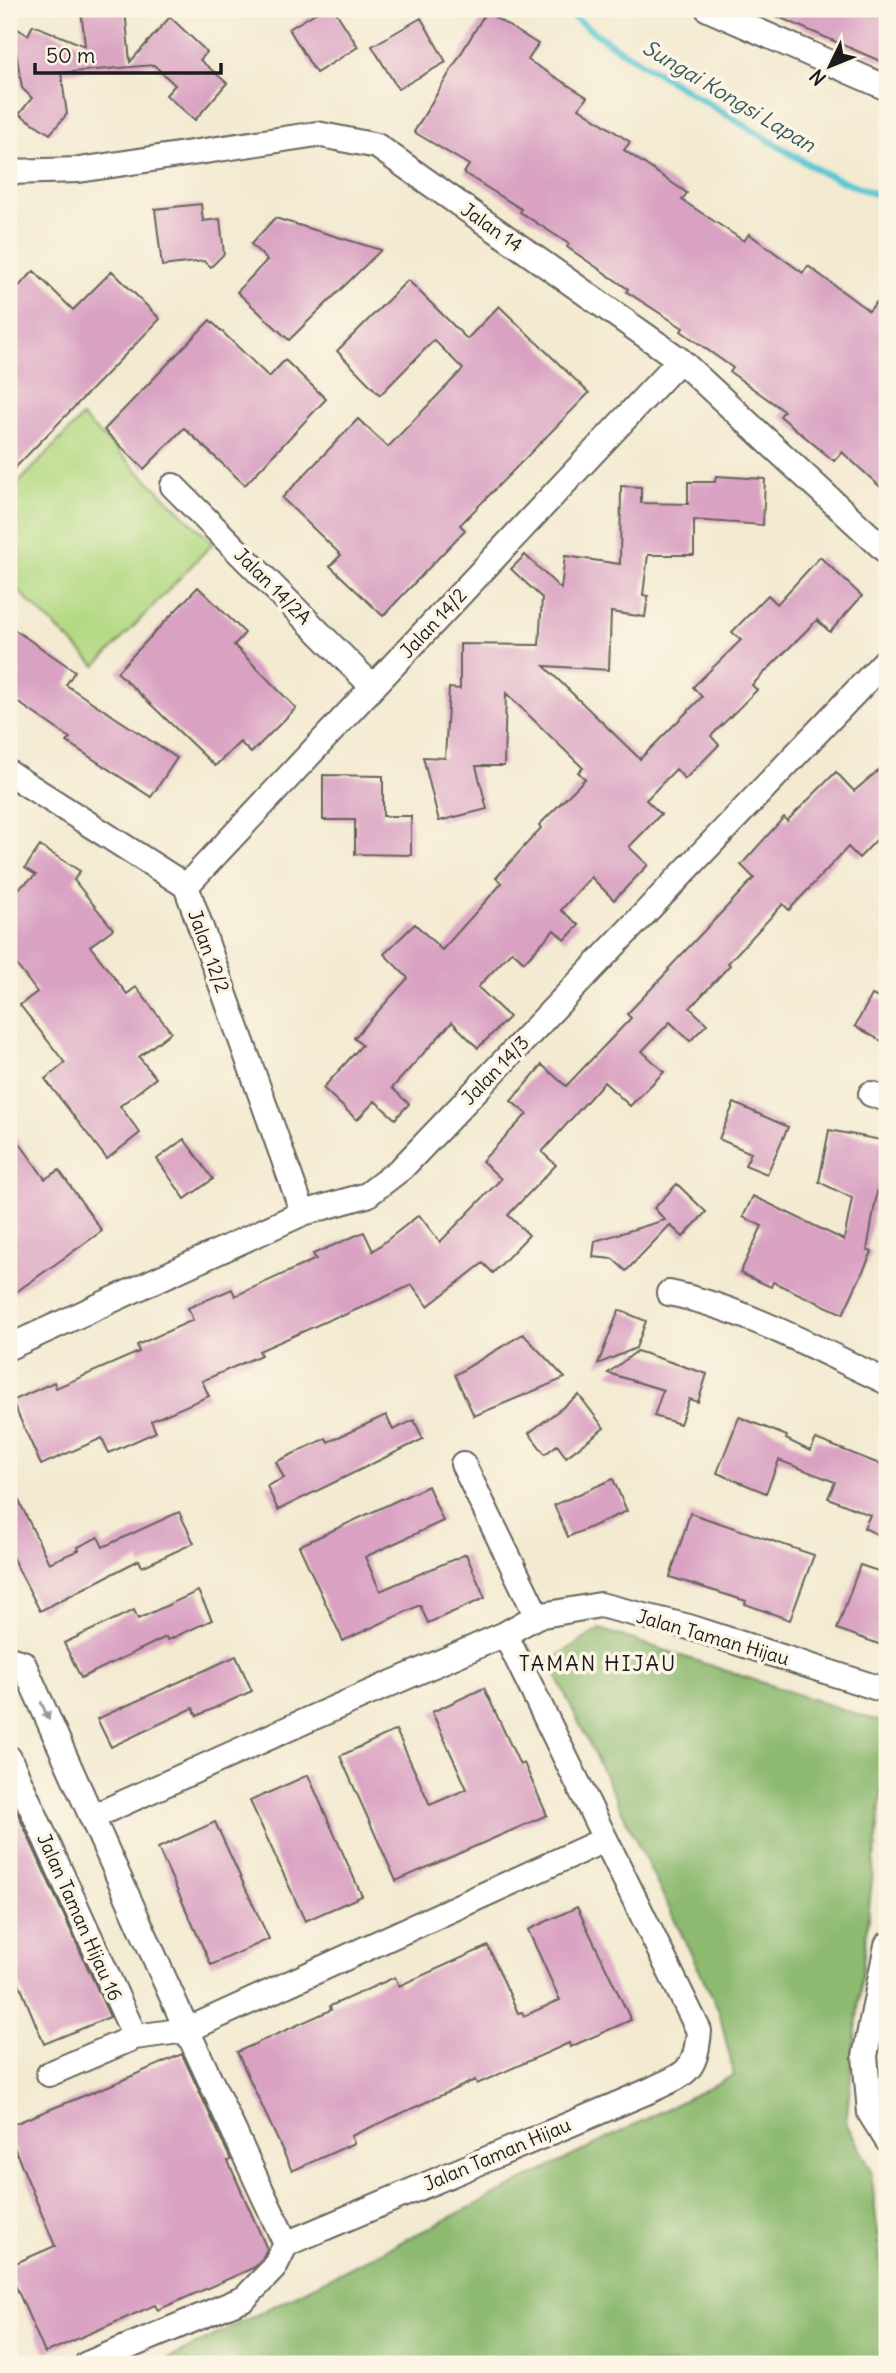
<svg xmlns="http://www.w3.org/2000/svg" width="896" height="2373" font-family="Delius,sans-serif">
	<style>
		.green { fill: #b2d982; stroke: #677a4f; stroke-width: 2 }
		.forest { fill: #8db970; stroke: #546a46; stroke-width: 2 }
		.lines { fill: none; stroke-linecap: round; stroke-linejoin: round }
		.stream { stroke: #5cc8d4; stroke-width: 7 }
		.building { fill: #d9a1c2 }
		.street-casing { stroke: #67645b; stroke-width: 28 }
		.street { stroke: #fff; stroke-width: 24 }
		.oneway { fill: #999 }
		.labels { text-anchor: middle; dominant-baseline: central; stroke-width: 7; stroke-linejoin: round; paint-order: stroke }
		.street-label { font-size: 19px; fill: #1c1c1c; stroke: #fcf5e5 }
		.water-label { font-size: 21px; font-style: italic; fill: #32585c; stroke: #fcf5e5 }
		.neighbourhood-label { font-size: 21px; letter-spacing: 2px; fill: #1c1c1c; stroke: #fcf5e5 }
	</style>
	<rect width="100%" height="100%" fill="#fcf5e5"/>
	<filter id="ink" filterUnits="userSpaceOnUse"><feTurbulence type="fractalNoise" baseFrequency=".0143" numOctaves="2"/><feDisplacementMap in="SourceGraphic" scale="14" xChannelSelector="R" yChannelSelector="G"/><feConvolveMatrix kernelMatrix="1 2 1 2 8 2 1 2 1" color-interpolation-filters="sRGB"/></filter>
	<filter id="wash" filterUnits="userSpaceOnUse"><feTurbulence type="fractalNoise" baseFrequency=".00686" numOctaves="4" result="noise"/><feDisplacementMap in="SourceGraphic" scale="28" xChannelSelector="R" yChannelSelector="G"/><feGaussianBlur stdDeviation="1.57" result="paint"/><feColorMatrix in="noise" values="0 0 0 0 0 0 0 0 0 0 0 0 0 0 0 0 0 1.4 0 .05"/><feComposite in="paint" operator="in"/></filter>
	<g filter="url(#wash)">
		<rect width="100%" height="100%" fill="#f3ead1"/>
		<path class="green" d="M82,417L213,543L96,666L9,582V493Z"/>
		<path class="forest" d="M600,1629L887,1724V1740L846,2123L871,2169L887,2328V2364H158L734,2075L719,2011L549,1661Z"/>
		<g class="lines">
			<path class="stream" d="M562,9L615,47L823,173L887,199"/>
		</g>
		<g id="blocks">
			<path class="building" d="M81,9H125L130,62L170,17L207,52L200,60L227,83L195,120L166,95L175,85L154,65L61,73L67,114L50,134L19,114L32,98L22,88L16,52L9,48V41L16,28L28,35L33,25L85,46Z
				M322,9H334L358,47L316,73L289,29Z
				M760,9H887V64Z
				M486,12L538,44L528,60L587,97L579,108L630,142L624,150L687,193L682,200L744,241L749,234L803,273L808,266L869,311L887,290V493L842,452L834,461L780,416L784,411L730,372L733,368L681,331L683,328L627,292L628,289L567,247L569,244L520,212L521,209L464,173L469,165L414,132Z
				M421,18L446,62L398,89L372,46Z
				M201,204L203,221L220,219L224,254L211,267L204,261L162,266L155,209Z
				M275,218L381,250L289,340L237,292L267,260L251,244Z
				M34,271L73,310L112,271L160,319L9,474V296Z
				M408,280L467,339L499,306L589,393L460,525L465,530L383,616L330,566L341,555L282,498L358,419L388,447L463,369L434,340L380,395L337,351Z
				M210,320L269,377L285,360L326,399L245,485L184,428L144,469L104,430Z
				M716,476L765,479L763,525L694,520V555H648L643,595L648,596L645,617L611,612L609,670L544,666L640,759L702,697L693,687L741,640L732,632L768,595L777,604L820,557L862,596L830,632L817,620L752,685L757,690L711,736L719,745L685,779L676,769L646,800L661,814L629,847L648,865L614,900L591,877L561,910L579,925L565,940L554,930L524,962L512,951L478,987L509,1017L478,1048L452,1022L392,1088L409,1104L395,1119L375,1101L357,1120L323,1088L362,1045L354,1038L408,978L384,954L415,924L442,950L502,883L496,878L541,828L539,825L585,779L578,772L583,768L506,693L504,766H476L487,809L439,821L423,757L445,758L449,688L460,689V644L539,645L542,598L511,569L525,555L561,589L565,556L620,564L621,486L641,487V503L688,504V482H715Z
				M198,587L245,633L234,645L296,708L251,753L240,742L215,766L117,672Z
				M9,626L75,671L66,685L177,758L151,797L67,742L70,738L9,696Z
				M887,763V829L859,858L848,847L789,910L783,904L728,963L730,965L690,1008L707,1024L690,1041L670,1022L642,1051L664,1072L630,1106L604,1082L542,1152L556,1165L508,1215L529,1235L493,1273L483,1263L428,1306L412,1285L340,1317V1315L259,1351L261,1355L202,1381L209,1396L151,1421L156,1432L109,1453L102,1438L41,1465L12,1401L54,1382L56,1388L139,1352L137,1345L193,1320L188,1308L232,1289L235,1296L316,1259L313,1254L364,1232L373,1251L419,1215L440,1242L501,1179L482,1161L527,1114L511,1101L542,1065L566,1086L631,1018L627,1014L669,970L668,969L754,878L741,865L784,817L787,821L836,772L854,791Z
				M323,775L383,776V816H411V855L355,854V820H323Z
				M40,846L80,871L74,880L113,929L90,946L127,994L136,987L171,1032L139,1057L156,1078L120,1106L140,1133L107,1159L45,1079L65,1063L20,1005L37,992L9,955V896L36,875L25,868Z
				M872,995L887,1002V1044L855,1026Z
				M734,1103L788,1127L767,1174L745,1165L751,1153L719,1139Z
				M9,1128L45,1179L59,1170L102,1231L9,1297Z
				M829,1130L886,1141L867,1250L872,1252L843,1314L773,1282L771,1287L740,1273L762,1226L743,1217L753,1196L844,1240L852,1198L819,1182Z
				M184,1139L213,1179L185,1199L157,1159Z
				M677,1184L706,1212L683,1237L670,1225L626,1271L613,1259L593,1257L595,1241L665,1220L654,1208Z
				M619,1310L646,1321L636,1348L598,1364Z
				M523,1334L565,1378L474,1416L455,1375Z
				M637,1351L707,1374L698,1402L689,1399L680,1424L654,1416L663,1390L608,1373Z
				M579,1395L604,1428L566,1457L557,1445L545,1454L529,1433Z
				M386,1415L393,1430L414,1420L423,1439L278,1510L267,1486L284,1478L276,1462L326,1438L328,1442Z
				M739,1417L787,1436L786,1439L810,1451L816,1439L887,1467V1539L864,1528L870,1515L828,1498L835,1482L779,1460L766,1493L717,1473Z
				M613,1479L627,1511L568,1537L554,1505Z
				M9,1480L49,1563L79,1550L78,1547L98,1537L103,1547L179,1512L194,1543L142,1567L139,1560L40,1611L9,1551Z
				M428,1486L443,1521L365,1557L380,1591L466,1554L485,1598L428,1623L420,1605L343,1641L299,1546Z
				M690,1513L814,1555L790,1620L745,1604L746,1601L670,1577Z
				M860,1565L887,1574V1647L837,1629Z
				M198,1591L212,1620L168,1640L166,1637L81,1678L64,1643L134,1610L138,1619Z
				M236,1656L252,1691L197,1716L193,1708L111,1747L97,1719Z
				M484,1688L520,1765L524,1763L547,1815L396,1881L340,1756L396,1730L430,1805L467,1789L432,1712Z
				M308,1775L362,1896L305,1921L250,1801Z
				M9,1794L110,2017L44,2044L9,1959Z
				M215,1822L269,1939L211,1965L158,1848Z
				M577,1907L631,2020L570,2047L569,2043L477,2084L475,2080L351,2136L354,2143L292,2171L237,2052L331,2010L330,2006L395,1977L399,1986L488,1946L518,2013L522,2012L524,2016L560,2000L528,1930Z
				M182,2054L231,2160L228,2161L267,2249L262,2259L253,2268L158,2310L155,2305L45,2353L9,2271V2266L55,2246L9,2135V2126L118,2082Z"/>
		</g>
	</g>
	<g filter="url(#ink)">
		<use href="#blocks" fill-opacity="0" stroke="#67645b" stroke-width="2"/>
		<g class="lines">
			<defs>
				<path id="street" d="M708,9L887,88
					M9,172L79,170L317,134L377,146L680,360L887,552
					M173,486L373,687
					M9,773L186,886L303,1213
					M186,886L680,360
					M871,1094L887,1099
					M669,1293C744,1308 818,1350 887,1382
					M9,1347L303,1213L367,1195L402,1168L887,659
					M463,1464L537,1616
					M9,1659L23,1663L187,2030L286,2244
					M9,1758L135,2037
					M92,1817L314,1717L505,1634L537,1616L600,1605L689,1627L887,1691
					M887,1945L865,2056L870,2113L887,2140
					M49,2074L135,2037L187,2030L604,1840
					M286,2244L651,2090C687,2072 695,2074 699,2031L505,1634
					M87,2364L245,2298L274,2268L286,2244"/>
			</defs>
			<use href="#street" class="street-casing"/>
			<use href="#street" class="street"/>
		</g>
		<defs><path id="oneway-solid" d="M-6-.8H1V-3.2L6.5 0L1 3.2V.8H-6Z" transform="scale(1.75)"/></defs>
		<use class="oneway" href="#oneway-solid" transform="translate(45 1711) rotate(66)"/>
	</g>
	<g class="labels">
		<g class="street-label">
			<text transform="translate(492 227) rotate(35)">Jalan 14</text>
			<text transform="translate(273 586) rotate(45)">Jalan 14/2A</text>
			<text transform="translate(433 623) rotate(-47)">Jalan 14/2</text>
			<text transform="translate(209 951) rotate(70)">Jalan 12/2</text>
			<text transform="translate(495 1070) rotate(-46)">Jalan 14/3</text>
			<text transform="translate(713 1637) rotate(16)">Jalan Taman Hijau</text>
			<text transform="translate(80 1917) rotate(66)">Jalan Taman Hijau 16</text>
			<text transform="translate(497 2154) rotate(-23)">Jalan Taman Hijau</text>
		</g>
		<g class="water-label">
			<text transform="translate(729 96) rotate(31)">Sungai Kongsi Lapan</text>
		</g>
		<g class="neighbourhood-label">
			<text x="598" y="1663">TAMAN HIJAU</text>
		</g>
	</g>
	<rect width="896" height="2373" fill="none" stroke="#fcf5e5" stroke-width="35"/>
	<g transform="translate(830 66) rotate(227)" stroke="#fcf5e5" stroke-width="5" paint-order="stroke">
	<path d="M0-5L12 26L0 18L-12 26Z" fill="#1c1c1c"/>
	<text y="-10" font-size="19" font-weight="bold" text-anchor="middle" fill="#1c1c1c">N</text>
	</g>
	<path d="M35 63v10h186v-10" fill="none" stroke="#1c1c1c" stroke-width="3.5"/>
	<text x="46" y="63" font-size="21" fill="#1c1c1c" stroke="#fcf5e5" stroke-width="5" paint-order="stroke">50 m</text>
</svg>
